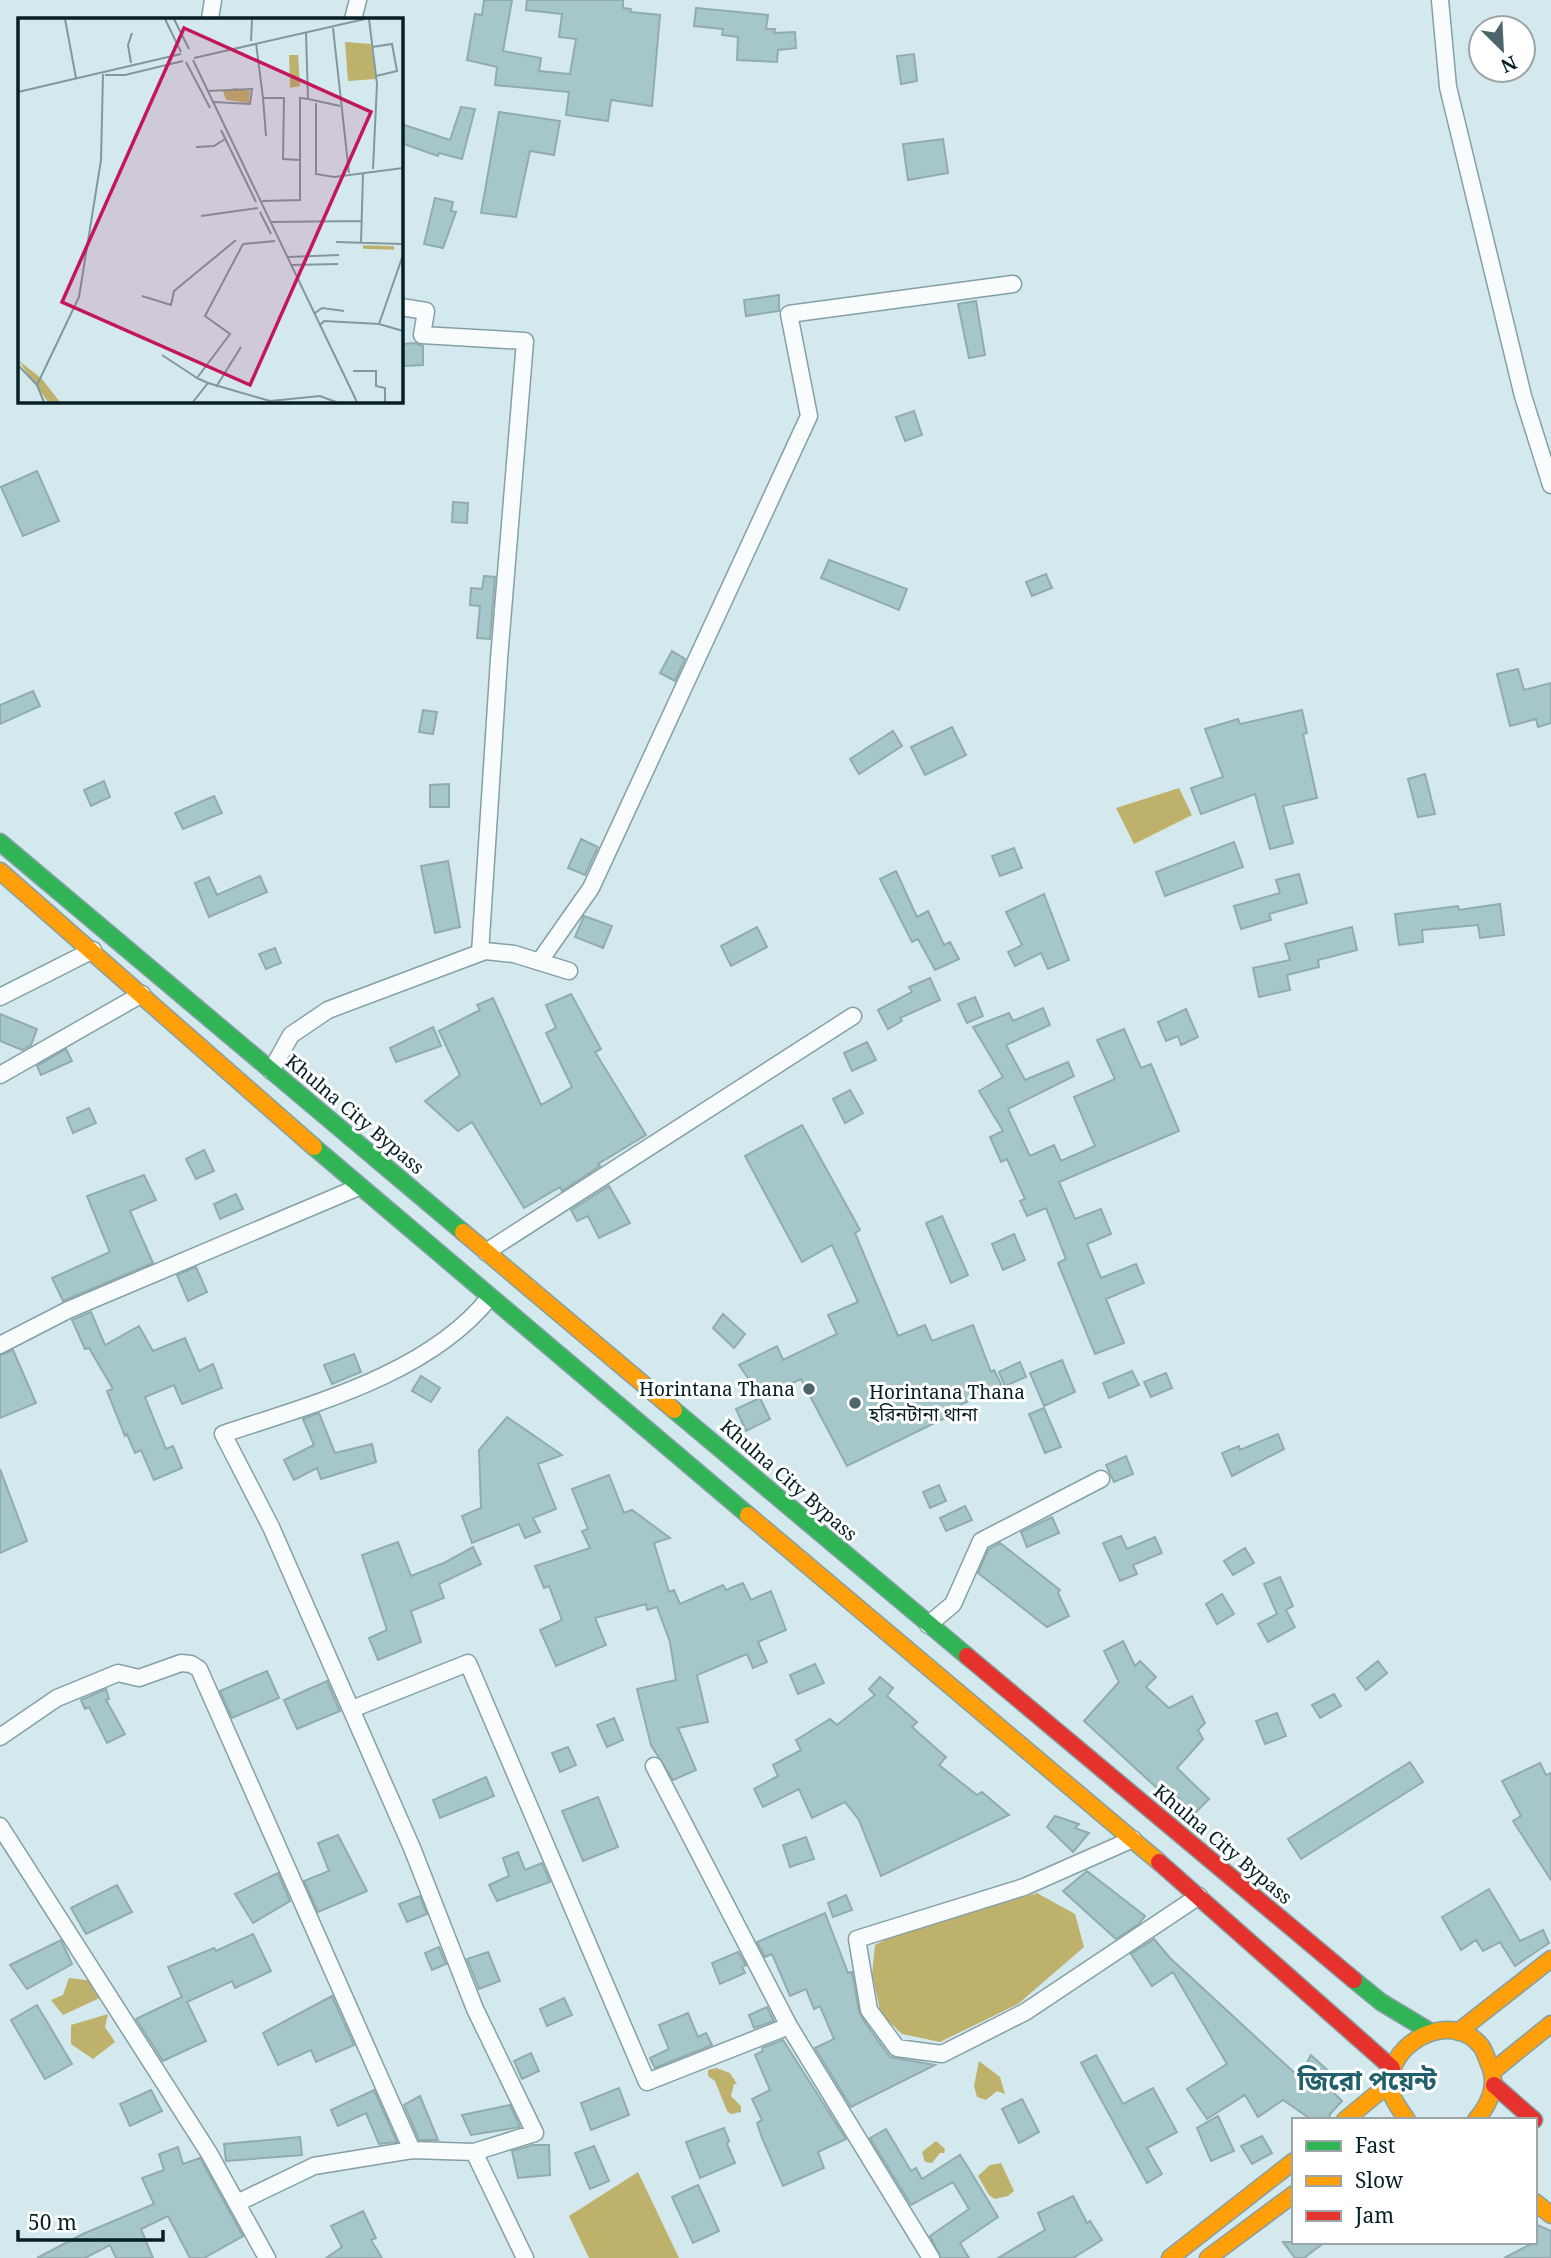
<svg xmlns="http://www.w3.org/2000/svg" width="1551" height="2258" font-family="'Noto Serif','Noto Sans Bengali',serif">
	<style>
		.water { fill: #bdb16c }
		.building { fill: #a6c7ca; stroke: #90acaf; stroke-width: 2 }
		.lines { fill: none; stroke-linecap: round; stroke-linejoin: round }
		.street-casing { stroke: #84a0a6; stroke-width: 19 }
		.fast-casing { stroke: #84a0a6; stroke-width: 19 }
		.slow-casing { stroke: #84a0a6; stroke-width: 19 }
		.jam-casing { stroke: #84a0a6; stroke-width: 19 }
		.street { stroke: #f8fcfc; stroke-width: 16 }
		.fast { stroke: #30b455; stroke-width: 16 }
		.slow { stroke: #ff9f0a; stroke-width: 16 }
		.jam { stroke: #e5322d; stroke-width: 16 }
		.poi-dot { fill: #4d666b; stroke: #fff; stroke-width: 2.5 }
		.labels { text-anchor: middle; dominant-baseline: central; stroke-width: 6; stroke-linejoin: round; paint-order: stroke }
		.street-label { font-size: 19px; fill: #051f24; stroke: #fff }
		.poi-label { font-size: 19px; fill: #051f24; stroke: #fff; text-anchor: end }
		.district-label { font-size: 26px; font-weight: bold; fill: #22606d; stroke: #fff }
		.inset-river { fill: none; stroke: #bdb16c; stroke-width: 3.5 }
		.inset-road { fill: none; stroke: #81989d; stroke-width: 2 }
		.view { fill: #c2185b; fill-opacity: 0.15; stroke: #c2185b; stroke-width: 3.5 }
		.inset-edge { fill: none; stroke: #051f24; stroke-width: 3.5 }
	</style>
	<rect width="100%" height="100%" fill="#d3e9ee"/>
	<path class="water" d="M1179,788L1192,815L1134,844L1116,808Z
		M1037,1893L1075,1914L1084,1947L1018,2004L940,2042L902,2034L881,2014L872,1975L875,1945L897,1934Z
		M69,1978L95,1981L104,1996L63,2015L51,2000L63,1995Z
		M108,2014L105,2027L115,2042L93,2059L71,2044V2025Z
		M979,2061L1000,2077L1005,2094L997,2091L986,2100L977,2097L974,2086Z
		M716,2068L730,2073L737,2084H734L731,2096L741,2106V2112L731,2114L727,2111L715,2081L708,2076V2070Z
		M936,2141L945,2149L944,2153H940L932,2163L925,2162L922,2152Z
		M1001,2163L1014,2191L1008,2196L995,2199L989,2195L978,2176L990,2165Z
		M638,2172L679,2258H589L569,2216Z"/>
	<path class="building" d="M484,0H512L503,51L541,58L539,71L570,74L576,39L559,37L562,14L526,10L527,0H623V8L631,9L630,12L660,15L652,106L611,100L608,121L566,115L569,92L495,85L497,67L467,60L475,14L482,15Z
		M696,8L768,15L766,29H775L774,33L795,32L796,48L778,50L777,62L737,60L738,37L722,35L723,29L694,26Z
		M914,54L917,81L901,84L897,56Z
		M461,107L475,109L462,159L439,153L438,156L401,143V124L450,140Z
		M499,112L560,121L554,155L530,151L516,217L481,213Z
		M943,139L948,173L908,180L903,144Z
		M435,198L453,202L451,211L456,212L443,248L424,244Z
		M779,295V311L746,316L744,300Z
		M976,301L985,355L969,358L958,304Z
		M415,343L423,346V365L404,366L403,344Z
		M914,411L922,435L905,441L896,417Z
		M37,471L59,521L23,536L1,487Z
		M453,502L468,503L467,523L452,522Z
		M829,560L907,589L899,610L821,578Z
		M1046,574L1052,588L1032,596L1026,582Z
		M484,576L495,577L490,639L477,638L480,606L470,605L471,588L482,589Z
		M672,651L685,659L675,681L660,673Z
		M1518,669L1524,690L1551,683V723L1538,727L1536,719L1510,726L1497,674Z
		M33,691L40,706L0,724V705Z
		M423,710L437,712L433,734L419,732Z
		M1302,710L1307,733L1303,734L1317,798L1283,806L1293,843L1270,849L1255,794L1201,814L1191,788L1223,777L1205,729L1238,719L1240,724Z
		M952,727L966,755L925,775L911,747Z
		M893,731L902,746L859,774L850,759Z
		M1425,774L1435,814L1418,817L1408,779Z
		M104,781L110,797L91,806L84,790Z
		M449,784V807H430V785Z
		M214,796L222,813L183,829L175,813Z
		M581,839L598,847L585,875L568,868Z
		M1234,842L1243,867L1165,896L1156,872Z
		M1014,848L1022,868L1000,876L992,856Z
		M448,861L460,927L435,933L421,866Z
		M896,871L917,917L928,911L944,945L950,942L959,959L935,970L918,939L912,942L880,879Z
		M1299,874L1307,903L1269,914L1271,920L1241,929L1234,906L1280,893L1276,880Z
		M260,876L267,892L209,917L195,883L209,877L217,895Z
		M1044,894L1069,960L1048,969L1041,953L1015,966L1008,952L1022,945L1006,912Z
		M1500,904L1504,935L1480,938L1478,925L1422,930L1423,942L1399,945L1395,914L1458,906L1459,910Z
		M584,916L612,926L603,948L575,937Z
		M757,927L767,947L731,966L721,946Z
		M1352,927L1357,950L1318,960L1319,967L1287,975L1290,990L1259,997L1253,968L1290,960L1285,944Z
		M275,948L281,963L266,969L259,954Z
		M930,978L940,1000L900,1018L902,1021L888,1029L878,1010L912,992L909,987Z
		M571,994L601,1049L595,1052L646,1135L598,1164L600,1166L562,1191L560,1187L524,1208L472,1122L458,1131L425,1101L460,1075L439,1031L480,1010L477,1005L493,998L541,1105L572,1087L546,1033L556,1028L546,1005Z
		M975,997L983,1016L967,1023L958,1004Z
		M1043,1008L1050,1025L1006,1045L1025,1080L1068,1062L1074,1076L1008,1109L1030,1156L1054,1145L1061,1161L1095,1146L1074,1097L1115,1079L1097,1040L1124,1029L1141,1068L1151,1064L1179,1131L1059,1182L1075,1219L1101,1209L1111,1234L1087,1244L1101,1278L1136,1264L1144,1283L1106,1299L1124,1343L1095,1354L1058,1263L1066,1259L1046,1208L1027,1216L1020,1201L1025,1199L1007,1159L1001,1162L990,1137L1003,1131L979,1091L1003,1077L973,1027L1009,1013L1013,1021Z
		M1186,1009L1198,1037L1181,1045L1178,1036L1166,1041L1158,1022Z
		M0,1014L37,1029L31,1045L22,1050L0,1041Z
		M433,1027L441,1046L396,1062L390,1048Z
		M867,1042L876,1060L852,1071L844,1053Z
		M66,1049L72,1061L41,1075L37,1066Z
		M850,1090L863,1113L845,1123L833,1099Z
		M89,1108L96,1123L73,1133L67,1118Z
		M802,1125L860,1230L855,1233L898,1336L925,1325L932,1341L973,1325L991,1372L994,1370L1002,1386L951,1409L953,1414L847,1466L801,1379L761,1397L739,1365L777,1346L783,1360L837,1334L828,1315L858,1302L832,1245L802,1262L745,1156Z
		M204,1150L214,1171L196,1179L186,1159Z
		M144,1175L156,1200L130,1211L153,1263L63,1301L52,1278L110,1252L87,1196Z
		M609,1186L630,1223L599,1238L588,1216L577,1221L571,1210Z
		M236,1194L243,1209L220,1219L214,1204Z
		M942,1216L968,1275L951,1283L926,1223Z
		M1014,1234L1025,1260L1003,1270L992,1244Z
		M196,1267L207,1292L188,1301L177,1275Z
		M91,1312L105,1345L139,1326L153,1351L185,1338L199,1371L213,1364L222,1388L182,1404L174,1385L145,1397L166,1449L173,1446L182,1468L154,1480L141,1450L135,1453L127,1434L125,1436L107,1391L113,1389L89,1348L85,1349L72,1320Z
		M723,1314L745,1334L734,1348L713,1328Z
		M13,1350L36,1403L0,1418V1355Z
		M354,1354L361,1372L332,1384L324,1365Z
		M1062,1360L1075,1392L1044,1406L1030,1373Z
		M1020,1362L1026,1377L1005,1386L999,1372Z
		M1132,1371L1139,1385L1109,1398L1103,1383Z
		M1166,1373L1172,1388L1151,1397L1144,1382Z
		M421,1376L440,1388L431,1402L412,1391Z
		M760,1398L770,1419L746,1431L736,1409Z
		M1044,1408L1061,1447L1045,1453L1029,1414Z
		M319,1413L335,1453L372,1444L376,1462L321,1479L317,1468L294,1480L284,1460L314,1445L303,1419Z
		M507,1417L562,1455L538,1464L556,1509L533,1518L540,1532L525,1538L519,1524L472,1543L462,1516L481,1508L479,1450Z
		M1278,1434L1284,1449L1232,1476L1222,1453L1239,1446L1240,1450Z
		M1126,1456L1133,1474L1114,1482L1106,1465Z
		M0,1469L27,1541L0,1553Z
		M609,1475L624,1513L632,1510L670,1538L654,1543L669,1592L674,1590L680,1604L723,1585L726,1590L743,1583L751,1600L771,1591L786,1630L758,1642L767,1662L753,1668L747,1654L697,1675L708,1722L678,1728L696,1770L673,1780L651,1745L637,1689L676,1680L670,1642L657,1607L647,1610L646,1604L595,1618L606,1645L556,1666L540,1630L562,1620L549,1586L544,1588L535,1566L590,1548L582,1531L588,1529L572,1489Z
		M939,1485L946,1501L930,1508L923,1492Z
		M965,1506L972,1520L946,1531L940,1518Z
		M1052,1517L1059,1533L1027,1547L1021,1532Z
		M1121,1536L1127,1549L1155,1537L1162,1553L1133,1565L1137,1574L1120,1581L1103,1543Z
		M398,1542L411,1576L444,1563L473,1547L481,1564L439,1584L444,1598L411,1611L421,1642L378,1660L369,1638L387,1630L362,1555Z
		M1000,1543L1060,1590L1058,1593L1069,1616L1047,1627L978,1573L988,1550Z
		M1245,1548L1254,1563L1233,1575L1224,1561Z
		M1280,1577L1293,1606L1286,1610L1295,1627L1268,1642L1258,1624L1277,1614L1264,1584Z
		M1222,1594L1234,1614L1217,1624L1206,1604Z
		M1123,1641L1135,1666L1140,1661L1156,1677L1146,1687L1169,1708L1192,1696L1205,1723L1198,1730L1203,1739L1177,1768L1209,1799L1194,1814L1163,1783L1158,1789L1084,1721L1119,1682L1104,1651Z
		M1378,1661L1387,1673L1366,1690L1357,1678Z
		M815,1664L824,1683L798,1694L790,1675Z
		M267,1671L279,1698L232,1718L220,1691Z
		M880,1677L893,1688L887,1696L917,1722L912,1727L946,1757L939,1765L977,1795L982,1792L1009,1815L881,1876L859,1820L845,1802L812,1818L799,1789L763,1807L754,1789L778,1776L773,1765L801,1750L796,1740L830,1719L837,1725L875,1695L869,1689Z
		M327,1681L340,1711L297,1729L284,1700Z
		M106,1689L109,1699L106,1700L125,1734L107,1743L89,1707L85,1709L81,1700Z
		M1334,1694L1341,1706L1320,1718L1312,1705Z
		M1277,1713L1286,1736L1265,1744L1256,1721Z
		M614,1718L623,1740L607,1747L597,1725Z
		M568,1747L576,1765L560,1772L552,1753Z
		M1410,1762L1423,1782L1301,1859L1288,1839Z
		M1540,1763L1546,1775L1551,1773V1880L1513,1821L1521,1816L1502,1781Z
		M486,1777L494,1796L440,1818L433,1800Z
		M598,1797L618,1847L583,1861L562,1811Z
		M1055,1816L1079,1824L1075,1828L1089,1833L1073,1852L1047,1827Z
		M338,1835L367,1891L318,1912L304,1881L329,1871L318,1843Z
		M806,1837L814,1859L790,1867L783,1845Z
		M518,1852L525,1870L542,1863L550,1882L497,1901L489,1885L509,1876L503,1858Z
		M1087,1871L1145,1916L1139,1924L1116,1939L1063,1891Z
		M278,1873L290,1901L253,1923L235,1894Z
		M117,1885L132,1912L86,1934L71,1908Z
		M1489,1889L1520,1941L1543,1930L1549,1943L1515,1966L1500,1942L1483,1951L1476,1940L1461,1950L1442,1917Z
		M846,1895L852,1910L833,1917L828,1903Z
		M420,1896L427,1914L407,1922L399,1904Z
		M825,1913L848,1973L852,1972L859,2012L866,2024L890,2057L935,2065L851,2107L815,2048L834,2039L820,2006L814,2009L806,1989L790,1996L772,1954L765,1957L757,1942Z
		M253,1934L271,1971L235,1988L232,1981L187,2002L206,2041L163,2061L136,2019L182,1997L168,1967L214,1948L216,1951Z
		M1154,1939L1170,1958L1299,2077L1311,2055L1335,2077L1327,2086L1342,2101L1330,2114L1329,2120H1312L1283,2100L1258,2117L1245,2095L1207,2119L1187,2089L1227,2064L1173,1972L1152,1986L1131,1954Z
		M61,1940L72,1964L27,1989L10,1965Z
		M439,1947L446,1964L432,1970L425,1953Z
		M488,1952L500,1981L479,1989L467,1959Z
		M738,1952L746,1965L742,1967L745,1973L720,1984L712,1963Z
		M332,1996L354,2045L316,2062L311,2050L278,2065L263,2033Z
		M564,1998L572,2015L547,2026L540,2009Z
		M37,2005L72,2064L45,2079L11,2020Z
		M767,2007L774,2021L754,2028L749,2015Z
		M688,2013L698,2037L706,2033L712,2045L655,2068L650,2058L669,2049L659,2025Z
		M783,2040L846,2139L818,2152L824,2168L783,2186L762,2138L757,2123L762,2120L752,2099L770,2090L755,2055L763,2051L762,2048Z
		M531,2053L539,2071L522,2079L514,2061Z
		M1096,2055L1123,2104L1153,2088L1177,2132L1147,2148L1162,2174L1147,2183L1081,2063Z
		M619,2088L629,2115L591,2130L581,2103Z
		M151,2090L162,2111L130,2126L120,2104Z
		M374,2090L397,2142L379,2144L366,2113L338,2126L331,2110Z
		M420,2096L438,2140H419L404,2105Z
		M1022,2099L1039,2132L1019,2143L1002,2109Z
		M510,2105L520,2127L471,2135L462,2115Z
		M1218,2116L1234,2151L1211,2161L1197,2128Z
		M724,2128L729,2141L727,2144L735,2163L700,2178L686,2142Z
		M886,2129L911,2171L916,2168L922,2179L960,2155L969,2169L998,2217L960,2243L969,2258H941L930,2236L969,2209L953,2182L911,2205L870,2138Z
		M1262,2136L1272,2153L1252,2164L1241,2146Z
		M300,2137L302,2155L226,2161L224,2144Z
		M533,2145H549L550,2175L518,2178L512,2151Z
		M594,2146L609,2181L590,2189L575,2153Z
		M178,2147L183,2164L200,2158L243,2236L204,2258H190L168,2216L141,2229L153,2258H116L110,2245L85,2258H37L83,2234L154,2204L142,2178L164,2170L159,2154Z
		M698,2185L719,2231L693,2243L672,2197Z
		M1073,2196L1087,2223L1090,2221L1102,2240L1073,2258H998L1045,2230L1038,2213Z
		M363,2211L376,2238L371,2240L382,2258H326L342,2247L331,2226Z
		M1535,2224L1551,2231V2258H1504L1535,2242Z
		M1283,2242H1325L1304,2258H1295Z"/>
	<g class="lines">
		<defs>
			<path id="street" d="M1440,0L1448,87L1523,396L1551,485
				M210,19L213,0
				M353,19L358,0
				M401,307L426,311L422,335L525,341L499,659L480,953
				M539,962L591,888L809,416L789,314L1013,284
				M0,997L93,950
				M271,1071L291,1035L328,1010L485,951L514,954L569,971
				M0,1075L142,994
				M486,1252L853,1016
				M0,1345L68,1310L359,1187
				M928,1625L953,1604L981,1541L1101,1479
				M352,1709L468,1663L647,2082L789,2026L931,2258
				M0,1737L57,1698L118,1673L139,1678L181,1663L191,1664L199,1669L412,2150
				M654,1766L789,2026
				M0,1826L209,2153L267,2258
				M1133,1839L1024,1887L857,1939L869,2010L897,2048L942,2054L1025,2012L1199,1896
				M474,2152L535,2133L475,2009L412,1848L271,1527L223,1434C313,1404 429,1374 490,1297
				M237,2203L314,2166L412,2150L474,2152L525,2258"/>
			<path id="fast" d="M0,842L463,1232
				M314,1147L748,1515
				M674,1410L967,1656
				M1354,1980L1381,2002L1429,2031"/>
			<path id="slow" d="M0,871L314,1147
				M463,1232L674,1410
				M748,1515L1159,1862
				M1458,2032L1551,1959
				M1493,2071L1551,2024
				M1345,2120L1390,2083
				M1407,2120C1402,2112 1393,2101 1391,2092C1381,2046 1450,2007 1481,2046C1485,2051 1487,2060 1490,2066C1498,2085 1489,2105 1476,2120
				M1535,2202L1551,2215
				M1170,2258L1294,2161
				M1208,2258L1294,2194"/>
			<path id="jam" d="M967,1656L1354,1980
				M1159,1862L1392,2068
				M1494,2085L1534,2120"/>
		</defs>
		<use href="#street" class="street-casing"/>
		<use href="#fast" class="fast-casing"/>
		<use href="#slow" class="slow-casing"/>
		<use href="#jam" class="jam-casing"/>
		<use href="#street" class="street"/>
		<use href="#fast" class="fast"/>
		<use href="#slow" class="slow"/>
		<use href="#jam" class="jam"/>
	</g>
	<g class="poi-dot">
		<circle cx="809" cy="1389" r="7"/>
		<circle cx="855" cy="1403" r="7"/>
	</g>
	<g class="labels">
		<g class="street-label">
			<text transform="translate(355 1114) rotate(40)">Khulna City Bypass</text>
			<text transform="translate(789 1480) rotate(41)">Khulna City Bypass</text>
			<text transform="translate(1223 1844) rotate(40)">Khulna City Bypass</text>
		</g>
		<g class="poi-label">
			<text x="795" y="1389">Horintana Thana</text>
			<text x="869" y="1392" text-anchor="start">Horintana Thana<tspan x="869" dy="22">হরিনটানা থানা</tspan></text>
		</g>
		<g class="district-label">
			<text x="1367" y="2080">জিরো পয়েন্ট</text>
		</g>
	</g>
	<g transform="translate(18 18)">
		<rect width="385" height="385" fill="#d3e9ee"/>
		<path d="M327,24L353,26L358,61L330,63ZM271,37H280L282,68L272,70ZM217,70L232,73L231,85L208,82L205,73ZM0,342L24,361L42,384H30Z" fill="#bdb16c"/>
		<path class="inset-river" d="M345,229L376,230"/>
		<path class="inset-road" d="M47,1L58,60M147,1L163,34M156,1L171,31M351,1L359,66L355,151M315,10L331,155M288,15L290,81L322,88M233,23L234,1M238,25L245,80H266L265,141L281,142M354,29L374,26L379,53L358,58M176,40L347,1M175,42L339,384M168,44L192,90M113,45L110,27L114,15M87,57H107L165,43M190,73L234,71L232,86L196,84M0,74L163,36M245,80L248,118M298,85V156L316,159L385,150M203,112L238,184M178,129L196,128L207,121M244,183L282,182V80L290,81M242,194L253,216M183,198L240,190M252,204L344,203M318,224L385,226M343,225L345,156M225,226L257,223M270,239L321,237M274,247L320,246M124,278L153,287L156,273L218,222M297,295L304,290L326,293M361,306L385,313M302,307L306,303L361,306L385,237M144,337L179,360M0,347L19,367L26,384M335,353H358V368L367,370V384M190,365L179,360L212,316L187,298L225,226M19,367L61,279L83,142L85,56M198,369L223,329M175,384L190,365L252,383L302,378L318,384"/>
		<path class="view" d="M166,10L353,94L232,367L44,284Z"/>
		<rect width="385" height="385" class="inset-edge"/>
	</g>
	<rect x="1292" y="2118" width="245" height="126" fill="#ffffff" stroke="#9ba5a7" stroke-width="2"/>
	<rect x="1306" y="2141" width="35" height="10" fill="#30b455" stroke="#9ba5a7" stroke-width="2"/>
	<text x="1355" y="2153" font-size="21" fill="#051f24">Fast</text>
	<rect x="1306" y="2176" width="35" height="10" fill="#ff9f0a" stroke="#9ba5a7" stroke-width="2"/>
	<text x="1355" y="2188" font-size="21" fill="#051f24">Slow</text>
	<rect x="1306" y="2211" width="35" height="10" fill="#e5322d" stroke="#9ba5a7" stroke-width="2"/>
	<text x="1355" y="2223" font-size="21" fill="#051f24">Jam</text>
	<g transform="translate(1502 49) rotate(156)"><circle r="33" fill="#ffffff" stroke="#9ba5a7" stroke-width="2"/>
	<path d="M0-5L12 26L0 18L-12 26Z" fill="#4d666b"/>
	<text y="-10" font-size="19" font-weight="bold" text-anchor="middle" fill="#051f24">N</text>
	</g>
	<path d="M18 2230v10h145v-10" fill="none" stroke="#051f24" stroke-width="3.5"/>
	<text x="28" y="2230" font-size="21" fill="#051f24" stroke="#ffffff" stroke-width="5" paint-order="stroke">50 m</text>
</svg>
